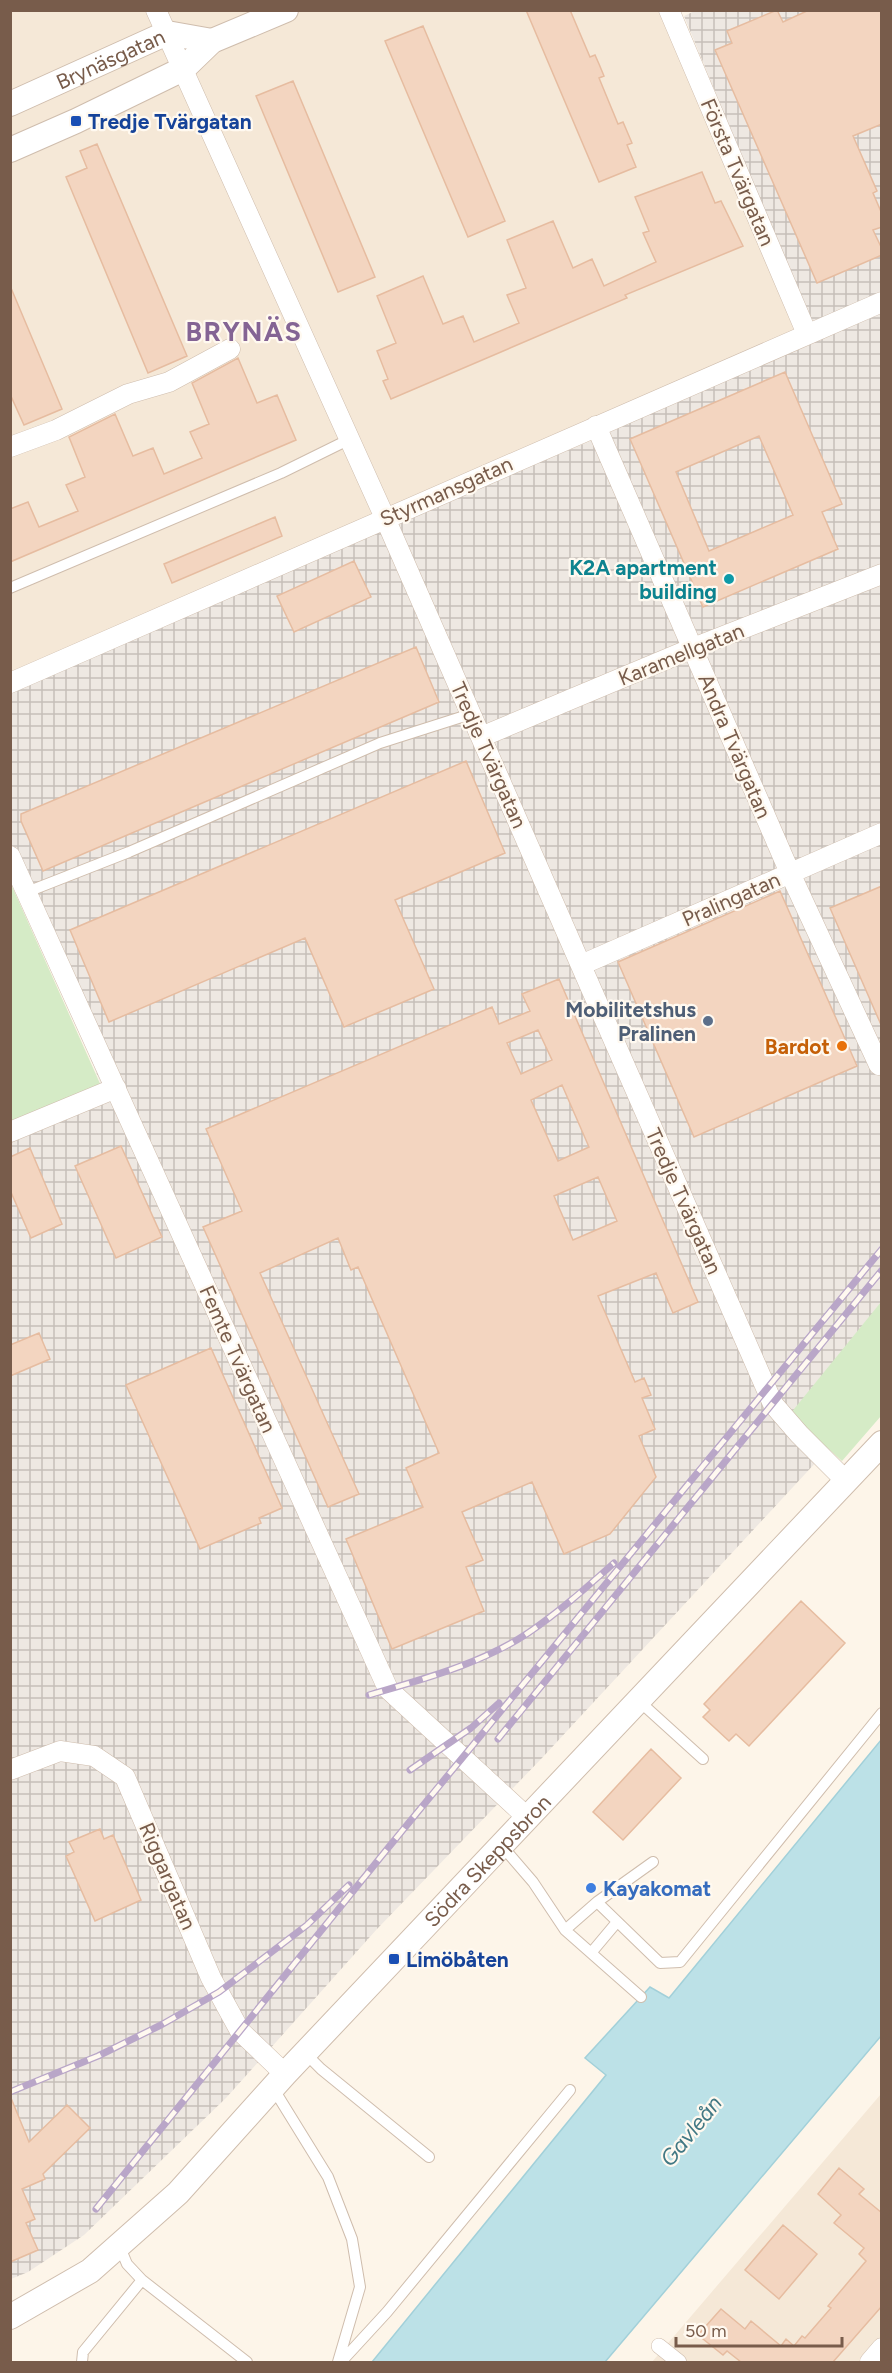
<svg xmlns="http://www.w3.org/2000/svg" width="892" height="2373" font-family="Figtree,sans-serif">
	<style>
		.residential { fill: #f5e8d7 }
		.industrial { fill: url(#industrial-grid) }
		.park { fill: #d5ebc6 }
		.water { fill: #bce1e7; stroke: #a2d0d9; stroke-width: 1.5 }
		.building { fill: #f3d5c0; stroke: #e6bca0; stroke-width: 1.5; fill-rule: evenodd }
		.lines { fill: none; stroke-linecap: round; stroke-linejoin: round }
		.service-casing { stroke: #cfbdad; stroke-width: 12 }
		.pedestrian-casing { stroke: #cfbdad; stroke-width: 16 }
		.minor-casing { stroke: #cfbdad; stroke-width: 21 }
		.tertiary-casing { stroke: #cfbdad; stroke-width: 26 }
		.service { stroke: #fff; stroke-width: 10 }
		.pedestrian { stroke: #fff; stroke-width: 15 }
		.minor { stroke: #fff; stroke-width: 20 }
		.tertiary { stroke: #fff; stroke-width: 24 }
		.rail-casing { stroke: #b9a6c8; stroke-width: 7 }
		.rail { stroke: #fff9f0; stroke-width: 4.5; stroke-dasharray: 14; stroke-linecap: butt }
		.transit-dot { fill: #1a4fb4; stroke: #fff9f0; stroke-width: 2 }
		.culture-dot { fill: #0f9aa8; stroke: #fff9f0; stroke-width: 2 }
		.service-dot { fill: #5c6f8a; stroke: #fff9f0; stroke-width: 2 }
		.food-dot { fill: #e8710a; stroke: #fff9f0; stroke-width: 2 }
		.shop-dot { fill: #3f7fe0; stroke: #fff9f0; stroke-width: 2 }
		.labels { text-anchor: middle; dominant-baseline: central; stroke-width: 4.5; stroke-linejoin: round; paint-order: stroke }
		.street-label { font-size: 21px; fill: #785c4b; stroke: #fff9f0 }
		.transit-label { font-size: 21px; font-weight: bold; fill: #164399; stroke: #fff9f0; text-anchor: start }
		.culture-label { font-size: 21px; font-weight: bold; fill: #0d838f; stroke: #fff9f0; text-anchor: end }
		.service-label { font-size: 21px; font-weight: bold; fill: #4e5e75; stroke: #fff9f0; text-anchor: end }
		.food-label { font-size: 21px; font-weight: bold; fill: #c56008; stroke: #fff9f0; text-anchor: end }
		.shop-label { font-size: 21px; font-weight: bold; fill: #366cbe; stroke: #fff9f0; text-anchor: start }
		.water-label { font-size: 22px; font-style: italic; fill: #417884; stroke: #fff9f0 }
		.district-label { font-size: 27px; font-weight: bold; letter-spacing: 1.5px; fill: #846494; stroke: #fff9f0 }
	</style>
	<defs>
		<pattern id="industrial-grid" width="8" height="8" patternUnits="userSpaceOnUse" patternTransform="scale(1.5)"><rect width="8" height="8" fill="#eee8e2"/><path d="M0 4h8M4 0v8" fill="none" stroke="#c6bfb9"/></pattern>
	</defs>
	<rect width="100%" height="100%" fill="#fdf5e9"/>
	<path class="residential" d="M10,11H669L807,334L596,426L372,514L11,682Z
		M881,2094V2362H652L663,2349Z"/>
	<path class="industrial" d="M697,10L881,11V1388L856,1419L542,1758L377,1929L226,2098L84,2235L28,2272L11,2279V1125L102,1087L11,859V692L388,525L593,440L816,336L684,16Z"/>
	<path class="park" d="M11,884L102,1088L10,1125Z
		M881,1302V1416L842,1461L790,1414Z"/>
	<path class="water" d="M881,1740V2036L605,2362H372L606,2075L585,2058L650,1987L669,1998Z"/>
	<path class="building" d="M526,10H570L590,57L595,55L599,64L604,76L599,78L618,124L623,122L632,143L627,145L636,167L599,182Z
		M777,10L783,22L809,10H882V124L853,136L877,191L873,193L882,214V227L873,230L882,249V255L817,283L715,50L732,43L727,31Z
		M423,26L505,221L468,237L385,41Z
		M293,81L375,277L338,292L256,96Z
		M97,144L187,356L148,373L66,177L87,168L80,151Z
		M702,172L715,203L721,201L743,246L625,295L627,298L391,399L383,381L388,379L377,351L396,343L377,296L423,276L443,324L463,316L474,342L519,323L507,295L526,288L507,240L553,221L573,268L592,259L604,286L656,262L643,233L649,231L635,197Z
		M11,288L62,409L24,425L10,394Z
		M238,358L257,403L277,395L296,440L10,562V509L28,502L39,527L78,511L66,485L85,477L69,437L115,414L133,456L153,448L164,474L202,458L190,432L209,424L192,383Z
		M785,372L842,504L822,512L838,549L703,607L630,439ZM759,436L793,515L709,551L676,472Z
		M275,517L282,536L172,583L164,564Z
		M354,561L371,597L294,632L277,596Z
		M416,647L439,702L43,871L21,821V814Z
		M466,761L505,853L395,900L434,989L344,1027L305,938L109,1022L70,930Z
		M882,886V1027L830,908Z
		M780,891L857,1066L694,1137L618,962Z
		M559,979L698,1302L673,1313L656,1273L598,1296L635,1382L644,1378L651,1395L642,1398L655,1429L639,1436L656,1477L610,1534L564,1554L532,1482L462,1512L483,1560L466,1567L484,1611L392,1649L346,1539L423,1507L406,1468L439,1453L358,1267L351,1270L338,1238L260,1273L359,1494L328,1507L203,1227L242,1211L206,1129L492,1007L499,1024L530,1011L522,994ZM538,1030L552,1060L521,1074L507,1043ZM562,1085L589,1147L558,1161L531,1100ZM598,1177L617,1221L573,1240L554,1196Z
		M121,1146L162,1237L116,1258L75,1166Z
		M30,1148L62,1224L31,1238L10,1190V1157Z
		M39,1333L50,1359L10,1376V1345Z
		M211,1348L282,1508L259,1518L261,1523L200,1549L126,1385Z
		M801,1601L845,1643L749,1746L736,1734L729,1741L703,1717L710,1710L704,1704Z
		M651,1749L681,1778L623,1840L593,1812Z
		M100,1829L104,1839L113,1835L141,1900L95,1921L66,1856L74,1852L69,1842Z
		M11,2098L29,2142L67,2105L90,2128L43,2174L45,2179L22,2189L35,2219L26,2223L38,2250L10,2262Z
		M839,2168L864,2189L859,2194L882,2213V2306L833,2362H741L727,2351L723,2355L698,2335L721,2309L745,2329L751,2321L781,2346L786,2339L794,2346L802,2336L805,2338L831,2308L828,2306L866,2261L859,2254L864,2248L834,2223L841,2215L818,2194Z
		M783,2225L817,2254L779,2299L745,2270Z"/>
	<g class="lines">
		<defs>
			<path id="service" d="M10,588L281,473L350,439
				M27,892L129,852L380,743L471,714
				M639,1701L703,1759
				M502,1846L533,1882L565,1930L641,1997
				M597,1902L653,1862
				M565,1930L597,1902L660,1963L680,1962L882,1713
				M591,1953L617,1922
				M305,2053L321,2069L429,2157
				M273,2088L328,2177L352,2239L360,2287L338,2362
				M119,2245L127,2264L142,2280L247,2362
				M82,2362L83,2352L142,2280
				M341,2362L387,2312L570,2090"/>
			<path id="pedestrian" d="M659,2346L679,2362"/>
			<path id="minor" d="M156,10L385,518L773,1404L799,1434L847,1482
				M669,10L807,334
				M596,426L790,873L879,1065
				M10,447L56,430L128,394L169,382L230,349
				M10,683L882,302
				M481,737L693,648L882,574
				M10,856L388,1689L528,1818
				M581,965L882,833
				M10,1132L116,1088
				M10,1770L60,1751L94,1756L125,1777L211,1978L240,2031L285,2074
				M870,2362L882,2348"/>
			<g id="tertiary">
				<path id="s1" d="M10,104L167,33L212,41"/>
				<path d="M10,150L76,121L183,69L212,41L286,10"/>
				<path id="s2" d="M10,2317L90,2271L178,2193L285,2074L882,1443"/>
			</g>
		</defs>
		<use href="#service" class="service-casing"/>
		<use href="#pedestrian" class="pedestrian-casing"/>
		<use href="#minor" class="minor-casing"/>
		<use href="#tertiary" class="tertiary-casing"/>
		<use href="#service" class="service"/>
		<use href="#pedestrian" class="pedestrian"/>
		<use href="#minor" class="minor"/>
		<use href="#tertiary" class="tertiary"/>
		<defs>
			<path id="rail" d="M369,1695C423,1679 481,1664 528,1633C559,1612 586,1588 614,1563
				M498,1739L882,1270
				M410,1770L471,1728L499,1703
				M10,2092L98,2056L161,2025L219,1992L307,1925L349,1885
				M96,2209L388,1848L882,1249"/>
		</defs>
		<use href="#rail" class="rail-casing"/>
		<use href="#rail" class="rail"/>
	</g>
	<g class="transit-dot">
		<rect x="70" y="115" width="12" height="12" rx="3"/>
		<rect x="388" y="1953" width="12" height="12" rx="3"/>
	</g>
	<circle class="culture-dot" cx="729" cy="579" r="6"/>
	<circle class="service-dot" cx="708" cy="1021" r="6"/>
	<circle class="food-dot" cx="842" cy="1046" r="6"/>
	<circle class="shop-dot" cx="591" cy="1888" r="6"/>
	<g class="labels">
		<g class="street-label">
			<text stroke="none"><textPath href="#s1" startOffset="110">Brynäsgatan</textPath></text>
			<text transform="translate(738 172) rotate(67)">Första Tvärgatan</text>
			<text transform="translate(446 491) rotate(-24)">Styrmansgatan</text>
			<text transform="translate(681 654) rotate(-22)">Karamellgatan</text>
			<text transform="translate(735 746) rotate(67)">Andra Tvärgatan</text>
			<text transform="translate(489 755) rotate(66)">Tredje Tvärgatan</text>
			<text transform="translate(731 899) rotate(-24)">Pralingatan</text>
			<text transform="translate(684 1201) rotate(66)">Tredje Tvärgatan</text>
			<text transform="translate(238 1359) rotate(66)">Femte Tvärgatan</text>
			<text stroke="none"><textPath href="#s2" startOffset="664">Södra Skeppsbron</textPath></text>
			<text transform="translate(168 1876) rotate(67)">Riggargatan</text>
		</g>
		<g class="transit-label">
			<text x="88" y="121">Tredje Tvärgatan</text>
			<text x="406" y="1959">Limöbåten</text>
		</g>
		<g class="culture-label">
			<text x="717" y="567">K2A apartment<tspan x="717" dy="24">building</tspan></text>
		</g>
		<g class="service-label">
			<text x="696" y="1009">Mobilitetshus<tspan x="696" dy="24">Pralinen</tspan></text>
		</g>
		<g class="food-label">
			<text x="830" y="1046">Bardot</text>
		</g>
		<g class="shop-label">
			<text x="603" y="1888">Kayakomat</text>
		</g>
		<g class="water-label">
			<text transform="translate(691 2131) rotate(-51)">Gavleån</text>
		</g>
		<g class="district-label">
			<text x="244" y="331">BRYNÄS</text>
		</g>
	</g>
	<rect width="892" height="2373" fill="none" stroke="#785c4b" stroke-width="24"/>
	<path d="M676 2337v9h166v-9" fill="none" stroke="#785c4b" stroke-width="3"/>
	<text x="685" y="2337" font-size="18" fill="#785c4b" stroke="#fff9f0" stroke-width="4.5" paint-order="stroke">50 m</text>
</svg>
